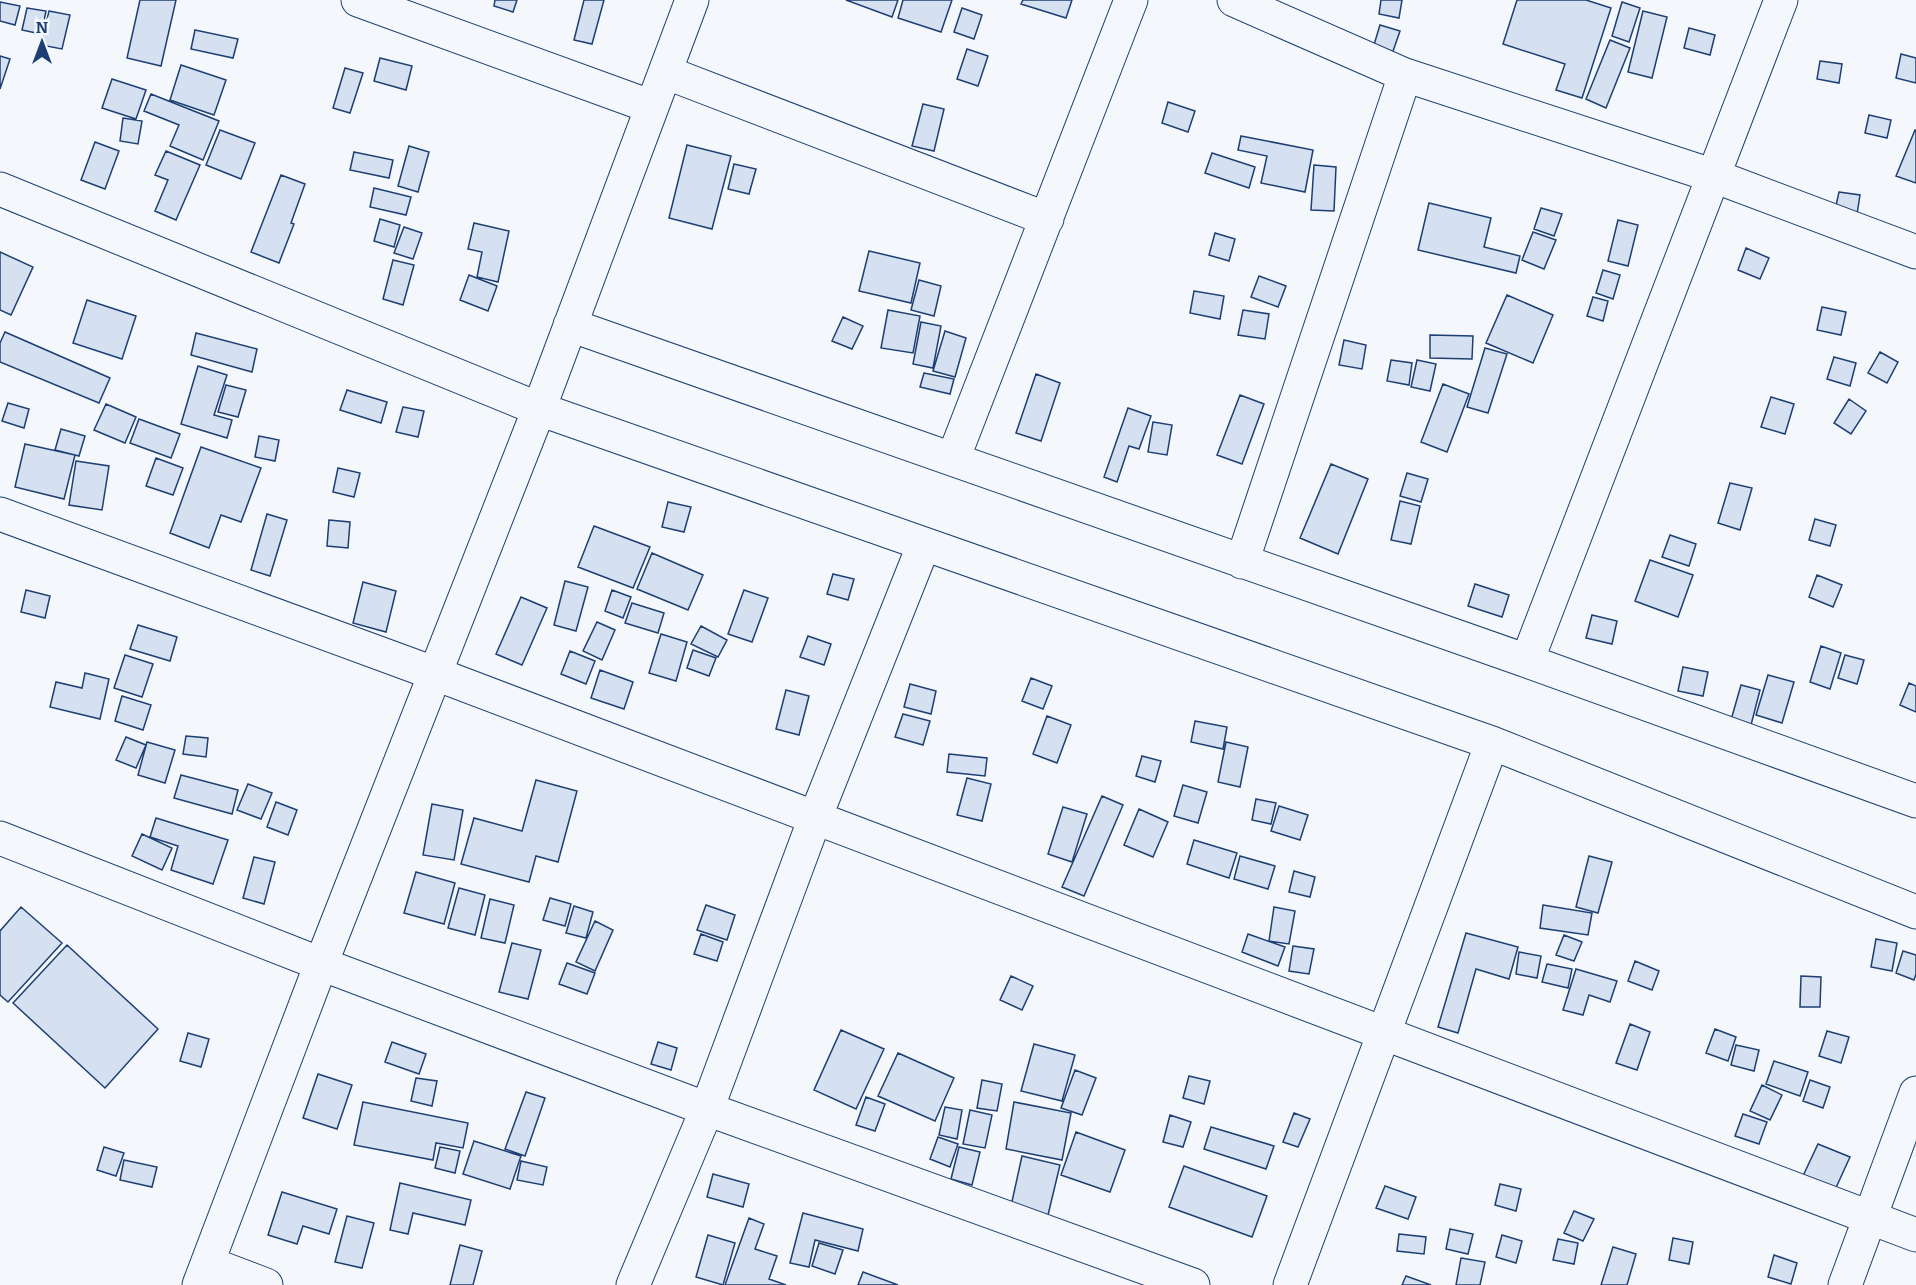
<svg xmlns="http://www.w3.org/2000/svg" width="1916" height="1285" font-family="Bitter,serif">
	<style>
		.building { fill: #d5e0f0; stroke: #1d3f73; stroke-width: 1.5 }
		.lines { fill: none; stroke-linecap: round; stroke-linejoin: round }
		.minor-casing { stroke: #1d3f73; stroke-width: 35 }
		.minor { stroke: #f4f7fb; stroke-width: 33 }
	</style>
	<rect width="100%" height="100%" fill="#f4f7fb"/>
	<path class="building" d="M140,0H176L161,66L127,58Z
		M495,0H517L513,12L494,6Z
		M584,0H604L592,44L574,40Z
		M846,0H898L892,17Z
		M903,0H952L941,32L898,18Z
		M1023,0H1072L1066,18L1021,4Z
		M1381,0H1402L1399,18L1379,14Z
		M1517,0H1586L1611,8L1582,98L1556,90L1565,64L1503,44Z
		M0,2L20,6L15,25L0,21Z
		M1622,2L1640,8L1629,42L1612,36Z
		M27,8L46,11L41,34L22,30Z
		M962,8L982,15L974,39L954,32Z
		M49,11L70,15L62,49L41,45Z
		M1643,11L1667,17L1652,78L1628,72Z
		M1380,25L1400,31L1392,54L1373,48Z
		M1689,28L1715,35L1710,55L1684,48Z
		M195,30L238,39L233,58L191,49Z
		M1610,40L1630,48L1606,108L1586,99Z
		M967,49L988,56L978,86L957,79Z
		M1901,54L1916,58V83L1896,78Z
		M0,56L10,59L0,89Z
		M380,58L412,66L406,90L374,81Z
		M1820,61L1842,64L1839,83L1817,79Z
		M181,65L226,80L214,115L170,100Z
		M345,68L363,73L350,113L333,108Z
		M112,79L146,90L136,119L102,108Z
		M151,94L219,121L203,160L170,146L179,125L144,111Z
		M1168,102L1195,111L1188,132L1162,123Z
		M923,104L944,109L934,151L912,146Z
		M1869,115L1891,120L1887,138L1865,133Z
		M123,118L142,121L138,144L120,141Z
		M220,130L255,143L241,179L206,165Z
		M1915,130H1916V183L1896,176Z
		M1241,136L1313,150L1305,192L1261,183L1267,156L1238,150Z
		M95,142L119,151L105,189L81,180Z
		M687,145L731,156L712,229L669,218Z
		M409,146L429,152L418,192L398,186Z
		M166,151L200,165L176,220L155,211L168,180L155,175Z
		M354,152L393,160L389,178L350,170Z
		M1212,153L1255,167L1249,188L1205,173Z
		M734,164L756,169L749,194L728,189Z
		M1314,165L1336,167L1334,211L1311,210Z
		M281,175L305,184L291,223L294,224L279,263L251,252Z
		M374,188L411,197L406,215L370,207Z
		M1839,192L1860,195L1857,214L1835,210Z
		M1429,203L1491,218L1484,247L1520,256L1516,273L1418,250Z
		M1541,208L1562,214L1554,236L1534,229Z
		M380,219L400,225L394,247L374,241Z
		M1618,220L1638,225L1628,266L1608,261Z
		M474,223L509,231L498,282L477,277L482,252L468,249Z
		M404,227L422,233L413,259L394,253Z
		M1533,232L1556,240L1544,269L1522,260Z
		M1215,233L1235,239L1229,261L1209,255Z
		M1746,248L1769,258L1760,279L1738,270Z
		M869,251L920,263L911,303L859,291Z
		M0,252L33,267L11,315L0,310Z
		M393,260L414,265L403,305L383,299Z
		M1603,270L1620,275L1613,299L1596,293Z
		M469,275L497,286L488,311L460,300Z
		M1259,276L1286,286L1278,307L1251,297Z
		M919,280L941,286L934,316L911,310Z
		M1194,291L1224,296L1220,319L1190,313Z
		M1507,295L1553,315L1533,363L1486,343Z
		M1593,297L1608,301L1603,321L1587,316Z
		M87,300L136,316L122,359L73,343Z
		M1822,307L1846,312L1841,335L1817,330Z
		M888,310L920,316L913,353L881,348Z
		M1243,310L1269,314L1265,339L1238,335Z
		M843,317L863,326L852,349L832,341Z
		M921,322L941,326L933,368L913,364Z
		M945,331L966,338L955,377L933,371Z
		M5,332L110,378L99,403L0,362V343Z
		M196,333L257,349L252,372L191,355Z
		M1430,335L1473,336L1472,359L1430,358Z
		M1344,340L1366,345L1362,369L1339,365Z
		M1485,348L1507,354L1488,413L1467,407Z
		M1880,352L1898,362L1887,383L1868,373Z
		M1834,357L1856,363L1850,386L1827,379Z
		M1391,360L1412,363L1409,385L1387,381Z
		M1417,360L1436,364L1430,391L1411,387Z
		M198,366L227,375L214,415L232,420L227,438L181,424Z
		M924,373L954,379L950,394L920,387Z
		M1036,374L1060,383L1041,441L1016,433Z
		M1443,384L1469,394L1447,452L1421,442Z
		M226,385L246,390L238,417L218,412Z
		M347,390L387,402L381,423L340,410Z
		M1240,395L1264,404L1242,464L1217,455Z
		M1771,397L1794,404L1785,434L1761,427Z
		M1849,399L1866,411L1851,434L1834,423Z
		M8,403L29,409L24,428L2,421Z
		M106,404L136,417L125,443L94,430Z
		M403,407L424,411L418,437L396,432Z
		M1128,408L1151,416L1139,449L1129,446L1117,482L1104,477Z
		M139,419L180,434L171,458L130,443Z
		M1153,422L1172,425L1167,455L1148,452Z
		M61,429L85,436L79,456L55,450Z
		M259,436L279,440L275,461L255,457Z
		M25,444L75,455L64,499L15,487Z
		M201,447L261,468L241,522L221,515L209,548L170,533Z
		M156,458L183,468L173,495L146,486Z
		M76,461L109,466L102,510L69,505Z
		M1331,464L1368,479L1338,554L1300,538Z
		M338,468L360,473L354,497L333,492Z
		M1407,473L1428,479L1421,502L1400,496Z
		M1730,483L1752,488L1740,530L1718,523Z
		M1400,501L1420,506L1411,544L1391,540Z
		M668,502L691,507L684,532L662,527Z
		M267,514L287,520L270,576L251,570Z
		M1815,519L1836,525L1830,546L1809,540Z
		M329,520L350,522L348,548L327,546Z
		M594,526L650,547L633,588L578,567Z
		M1670,535L1696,544L1689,566L1662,557Z
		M652,553L703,575L688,610L637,589Z
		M1650,560L1693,575L1678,617L1635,601Z
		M833,574L854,579L848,600L827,594Z
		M1817,575L1842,585L1833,607L1809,597Z
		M565,581L588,587L576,631L554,625Z
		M363,582L396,591L386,632L353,623Z
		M1475,584L1509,595L1502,617L1468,606Z
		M26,590L50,596L45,618L21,612Z
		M612,590L631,597L623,618L605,611Z
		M744,590L768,598L752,642L728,634Z
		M521,597L547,608L522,665L496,654Z
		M632,603L664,613L658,633L625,623Z
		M1592,615L1617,621L1612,644L1586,638Z
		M597,622L615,630L602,660L583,651Z
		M138,625L177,637L170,661L130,649Z
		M701,626L727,640L718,657L691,644Z
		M661,634L687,642L676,681L649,673Z
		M808,636L831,644L824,665L800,657Z
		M1821,646L1841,653L1830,689L1810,682Z
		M693,650L716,658L709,676L687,668Z
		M570,651L595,661L586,684L561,674Z
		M125,655L153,664L142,697L114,688Z
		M1845,655L1864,660L1857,684L1838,678Z
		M1683,667L1708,672L1703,696L1678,691Z
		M600,670L633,682L624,709L591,698Z
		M85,673L109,679L100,719L50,707L56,682L82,688Z
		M1768,675L1794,682L1782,723L1756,715Z
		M1031,678L1052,686L1043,709L1022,701Z
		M1909,683L1916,686V712L1900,705Z
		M910,684L936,691L931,714L904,707Z
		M1741,685L1760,690L1751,725L1731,720Z
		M786,690L809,696L799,735L776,729Z
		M122,696L151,705L143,730L115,721Z
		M903,714L930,721L923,745L895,737Z
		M1047,716L1071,725L1057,763L1033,754Z
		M1195,721L1227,727L1223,749L1191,742Z
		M186,736L208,738L206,757L183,754Z
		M126,737L146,745L136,768L116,760Z
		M147,742L175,750L165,783L138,775Z
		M1226,742L1248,747L1240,787L1218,782Z
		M949,754L987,758L985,776L947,772Z
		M1142,756L1161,761L1155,782L1136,776Z
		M181,775L238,790L232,814L174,798Z
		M967,778L991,784L982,821L957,815Z
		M536,780L577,791L558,862L536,856L529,882L461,864L474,818L522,831Z
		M248,784L272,793L261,819L237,810Z
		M1183,785L1207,792L1198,823L1174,816Z
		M1102,796L1123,805L1084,896L1062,887Z
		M1256,799L1276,803L1271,824L1252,820Z
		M276,802L297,810L288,835L267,827Z
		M432,804L463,810L454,860L423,855Z
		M1279,806L1308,815L1300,840L1271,831Z
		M1063,807L1087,814L1072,862L1048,854Z
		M1139,809L1168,822L1153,857L1124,845Z
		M156,818L228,840L213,884L171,870L178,846L150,837Z
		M142,834L172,848L162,870L132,856Z
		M1194,840L1237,853L1229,878L1187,864Z
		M1240,856L1275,866L1268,889L1234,879Z
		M1589,856L1612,862L1598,913L1576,907Z
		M254,857L275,862L264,904L243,898Z
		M1294,871L1315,877L1310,897L1289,892Z
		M416,872L455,883L444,924L404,913Z
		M459,888L485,895L475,935L448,928Z
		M550,898L571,904L565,926L543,920Z
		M490,899L514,905L505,943L481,938Z
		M706,905L735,915L727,940L697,930Z
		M1543,905L1592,913L1588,935L1540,928Z
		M574,906L593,912L586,938L566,933Z
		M21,907L62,943L8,1002L0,995V931Z
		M1274,907L1295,911L1289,944L1269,941Z
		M595,921L613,930L595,971L576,962Z
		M1466,933L1518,947L1509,979L1476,969L1458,1033L1438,1027Z
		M701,934L723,942L717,961L694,954Z
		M1248,934L1285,947L1278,966L1242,952Z
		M1564,935L1582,942L1574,961L1556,955Z
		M1876,939L1897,943L1892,971L1871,967Z
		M512,943L541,950L528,999L499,992Z
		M67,945L158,1029L105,1088L13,1003Z
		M1293,946L1314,949L1309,974L1289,971Z
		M1903,951L1916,955V974L1914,980L1896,973Z
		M1519,952L1541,956L1537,978L1516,974Z
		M1635,961L1659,971L1652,990L1628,981Z
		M567,963L595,973L587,994L559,984Z
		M1547,964L1572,969L1568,988L1542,982Z
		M1576,969L1617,981L1610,1002L1589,995L1583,1015L1563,1010Z
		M1011,976L1033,986L1022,1010L1000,1000Z
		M1801,976L1821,977L1820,1007H1800Z
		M1630,1024L1650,1032L1637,1070L1616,1063Z
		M1715,1029L1736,1037L1728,1061L1706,1053Z
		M841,1030L884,1049L856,1109L814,1090Z
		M1827,1031L1849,1037L1841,1063L1819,1056Z
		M188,1033L209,1039L201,1067L180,1061Z
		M392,1042L426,1054L419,1074L385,1062Z
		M658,1042L677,1048L671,1070L651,1064Z
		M1034,1044L1075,1055L1062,1101L1021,1091Z
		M1736,1045L1759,1050L1754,1071L1731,1065Z
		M898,1053L954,1078L935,1121L878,1096Z
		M1774,1061L1808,1072L1800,1096L1766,1084Z
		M1075,1070L1096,1078L1082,1115L1061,1108Z
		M318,1074L352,1085L337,1129L303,1118Z
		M1189,1076L1210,1081L1204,1104L1183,1098Z
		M416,1078L437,1081L432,1106L411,1101Z
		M982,1080L1002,1084L997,1111L977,1108Z
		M1810,1080L1830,1087L1823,1108L1803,1101Z
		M1762,1085L1782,1095L1770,1120L1750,1111Z
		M526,1092L545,1098L525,1156L505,1149Z
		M866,1097L885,1104L875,1131L856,1125Z
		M363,1102L468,1123L463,1148L436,1143L433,1160L354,1145Z
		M1014,1102L1071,1113L1062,1160L1006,1149Z
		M945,1107L962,1110L957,1139L939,1135Z
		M970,1110L992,1115L985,1148L963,1144Z
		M1294,1113L1310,1119L1298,1147L1283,1142Z
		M1743,1114L1767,1122L1759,1144L1735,1136Z
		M1170,1115L1191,1122L1183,1147L1163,1142Z
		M1211,1127L1274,1146L1266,1169L1204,1149Z
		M1076,1132L1125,1150L1110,1192L1061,1175Z
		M938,1137L958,1144L950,1167L930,1159Z
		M474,1141L521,1156L510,1189L463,1174Z
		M1818,1144L1850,1157L1834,1192L1802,1178Z
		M104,1147L124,1153L116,1176L97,1170Z
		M440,1147L460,1151L455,1173L435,1168Z
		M959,1147L980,1152L972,1185L951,1179Z
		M1022,1156L1060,1165L1048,1215L1011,1206Z
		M124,1160L157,1167L152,1187L120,1180Z
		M521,1161L547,1167L543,1185L517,1180Z
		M1184,1166L1267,1196L1252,1237L1169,1207Z
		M713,1174L749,1184L743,1207L707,1197Z
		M400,1183L471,1200L465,1225L413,1213L408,1234L390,1230Z
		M1500,1184L1521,1189L1516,1211L1495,1205Z
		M1385,1186L1416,1197L1408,1219L1376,1208Z
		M282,1192L337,1209L329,1234L303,1226L297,1244L268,1235Z
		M1574,1211L1594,1219L1583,1241L1564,1233Z
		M803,1213L863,1229L858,1251L815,1240L809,1267L790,1263Z
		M347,1216L374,1223L362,1268L335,1262Z
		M749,1218L764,1224L755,1249L777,1256L769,1279L786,1285H725Z
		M1450,1229L1473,1234L1468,1254L1446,1249Z
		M1399,1234L1426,1237L1424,1254L1397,1251Z
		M708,1235L735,1243L723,1285L696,1277Z
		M1502,1235L1522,1241L1516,1263L1496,1257Z
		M1673,1238L1693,1242L1689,1264L1669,1260Z
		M1558,1239L1578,1243L1574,1264L1553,1260Z
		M819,1243L843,1250L835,1274L812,1266Z
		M460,1245L482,1251L473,1285H450Z
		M1613,1247L1636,1254L1627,1285H1601Z
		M1774,1255L1797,1263L1791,1284L1768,1277Z
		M1461,1258L1485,1262L1480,1285H1456Z
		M863,1272L898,1285H858Z
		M1406,1276L1431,1285H1402Z"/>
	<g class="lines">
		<defs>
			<path id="minor" d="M358,0L652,107
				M1234,0L1405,75L1714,176L1916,252
				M665,72L1047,219
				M0,189L539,409L1492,743L1916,912
				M570,325L1527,661L1916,801
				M953,459L1131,0
				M0,514L436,674L1916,1235
				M1242,562L1405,75
				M1527,661L1781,0
				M0,838L321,964L707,1109L1193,1285
				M208,1263L266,1285
				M199,1285L321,964L539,409L692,0
				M633,1285L707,1109L815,818L924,544
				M1290,1285L1492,743
				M1845,1285L1916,1093"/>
		</defs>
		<use href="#minor" class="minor-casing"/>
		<use href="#minor" class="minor"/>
	</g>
	<g transform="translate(42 42)" stroke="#f4f7fb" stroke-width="4.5" paint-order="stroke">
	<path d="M0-4.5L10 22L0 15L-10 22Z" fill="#1d3f73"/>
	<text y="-9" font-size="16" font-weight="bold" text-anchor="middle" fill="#1d3f73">N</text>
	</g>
</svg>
